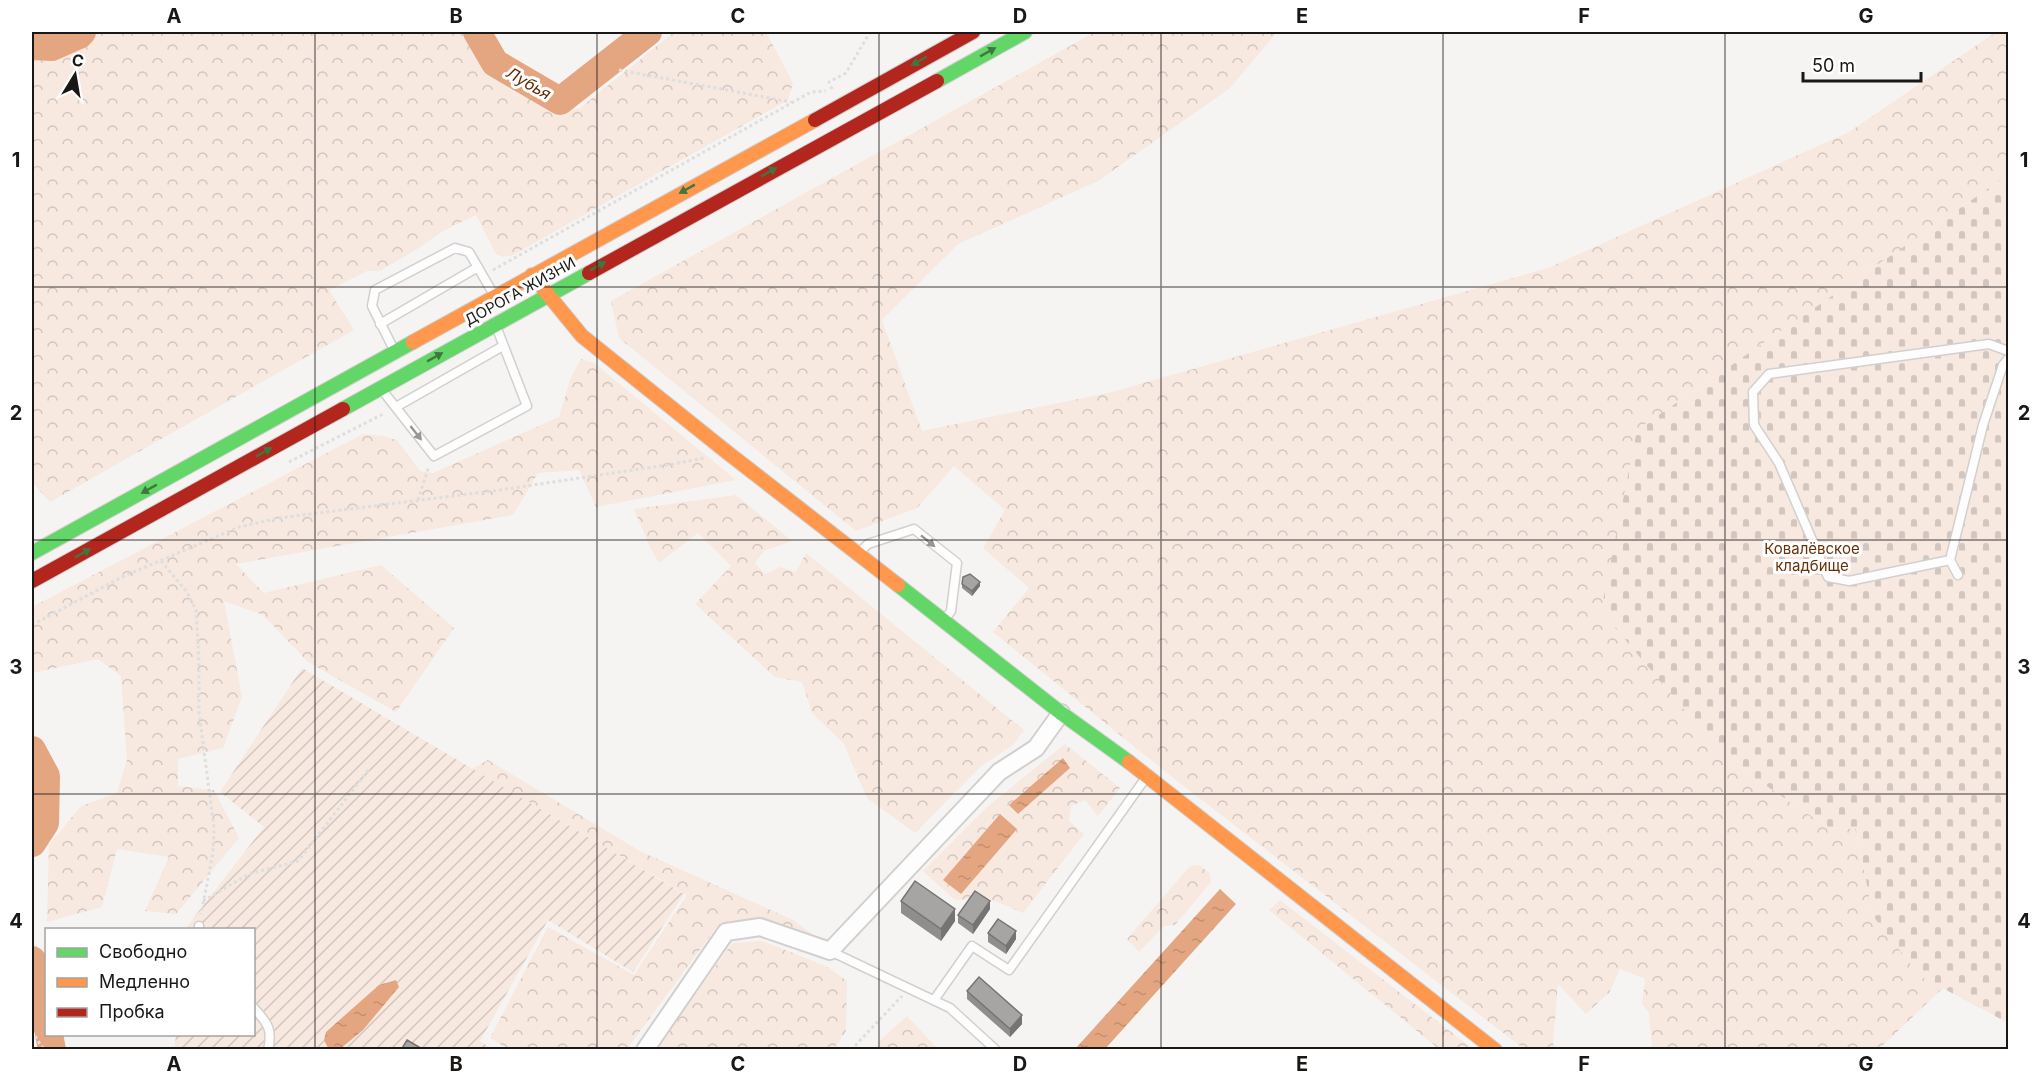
<svg xmlns="http://www.w3.org/2000/svg" width="2040" height="1081" font-family="Inter,sans-serif">
	<style>
		.forest { fill: url(#forest-crowns) }
		.cemetery { fill: url(#cemetery-stones) }
		.garden { fill: url(#garden-furrows) }
		.water { fill: url(#water-ripples) }
		.lines { fill: none; stroke-linecap: round; stroke-linejoin: round }
		.river { stroke: #e4a681; stroke-width: 28 }
		.lane-casing { stroke: #d2d0cf; stroke-width: 11 }
		.street-casing { stroke: #d2d0cf; stroke-width: 20 }
		.fast-casing { stroke: #d2d0cf; stroke-width: 16 }
		.slow-casing { stroke: #d2d0cf; stroke-width: 16 }
		.jam-casing { stroke: #d2d0cf; stroke-width: 16 }
		.path { stroke: #dfdede; stroke-width: 3; stroke-dasharray: 3 3; stroke-linecap: butt }
		.lane { stroke: #fefdfd; stroke-width: 8 }
		.street { stroke: #fefdfd; stroke-width: 16 }
		.fast { stroke: #63d668; stroke-width: 14 }
		.slow { stroke: #ff974d; stroke-width: 14 }
		.jam { stroke: #b3261e; stroke-width: 14 }
		.wall { fill: #908e8d }
		.shaded-wall { fill: #757473 }
		.building { fill: #a7a5a4; stroke: #757473; stroke-width: 1.5 }
		.oneway { fill: #3e7740 }
		.oneway2 { fill: #979696 }
		.grid { fill: none; stroke: #191817; stroke-width: 1.5; stroke-opacity: 0.55 }
		.labels { text-anchor: middle; dominant-baseline: central; stroke-width: 6; stroke-linejoin: round; paint-order: stroke }
		.street-label { font-size: 15px; fill: #191817; stroke: #fff }
		.park-label { font-size: 15px; fill: #693008; stroke: #fff }
		.water-label { font-size: 16px; font-style: italic; fill: #612900; stroke: #fff }
		.neatline { fill: none; stroke: #191817; stroke-width: 2 }
		.grid-label { font-size: 20px; text-anchor: middle; font-weight: bold; fill: #191817 }
	</style>
	<defs>
		<pattern id="forest-crowns" width="20" height="18" patternUnits="userSpaceOnUse" patternTransform="scale(1.5)"><rect width="20" height="18" fill="#f7e8e0"/><path d="M2 6a3 3 0 1 1 6 0M12 15a3 3 0 1 1 6 0" fill="none" stroke="#d3c6bf"/></pattern>
		<pattern id="cemetery-stones" width="16" height="16" patternUnits="userSpaceOnUse" patternTransform="scale(1.5)"><rect width="16" height="16" fill="#f7e8e0"/><path d="M2 7V4a2 2 0 0 1 4 0v3zM10 15v-3a2 2 0 0 1 4 0v3z" fill="#d3c6bf"/></pattern>
		<pattern id="garden-furrows" width="10" height="10" patternUnits="userSpaceOnUse" patternTransform="scale(1.5)"><rect width="10" height="10" fill="#f7e8e0"/><path d="M-1 1l2-2M0 10L10 0M9 11l2-2" fill="none" stroke="#d3c6bf"/></pattern>
		<pattern id="water-ripples" width="26" height="14" patternUnits="userSpaceOnUse" patternTransform="scale(1.5)"><rect width="26" height="14" fill="#e4a681"/><path d="M2 4q2-2 4 0t4 0M15 11q2-2 4 0t4 0" fill="none" stroke="#c38e6f"/></pattern>
	</defs>
	<rect width="100%" height="100%" fill="#f6f4f2"/>
	<path class="forest" d="M32,32H467L489,68L549,106L579,109L674,32H766L793,83L788,100L513,255L503,257L496,254L476,215L441,232L422,246L380,271H367L329,290L354,330L50,502L32,482Z
		M1095,32H1277L1230,88L1098,181L958,244L882,320L922,431L1112,392L1548,268L1849,132L1996,32H2008V175L1637,430L1726,759L1828,827L1856,829L1873,916L1920,975L1943,988L1879,1049H1652L1649,1013L1642,1004L1645,979L1620,969L1609,993L1586,1014L1558,984L1553,1044L1557,1049H1524L1167,773L993,632L1029,588L983,548L1005,510L954,466L917,508L856,531L619,338L611,301Z
		M581,359L594,363L736,480L596,507L579,470L538,473L513,515L236,564L264,593L381,565L454,628L396,712L308,662L263,615L224,601L242,697L223,748L178,759V786L214,790L239,838L176,914L145,911L169,857L117,849L102,907L47,922L49,845L81,806L117,793L127,760L121,676L98,659L32,673V607L363,434L383,436L397,440L420,471L433,473L559,417L571,377Z
		M736,495L792,541L764,551L755,563L765,574L780,567L796,572L806,553L1024,730L1014,744L980,767L915,833L867,798L844,744L812,713L802,682L775,677L695,604L731,566L698,533L659,563L649,545L634,509Z
		M1065,744L1120,788L1098,816L1085,800L1071,806L1069,821L1084,834L1023,913L988,898L955,900L923,871L987,807Z
		M488,760L640,851L793,920L815,936L765,919L718,925L627,1049H508L490,1038L548,927L634,975L687,895L472,769Z
		M1200,865L1210,874L1211,882L1175,925L1164,926L1139,952L1127,939L1190,866Z
		M1280,900L1473,1049H1439L1269,910Z
		M762,941L826,966L847,981L846,1031L834,1049H657L732,943Z
		M907,1016L938,1049H877L878,1042Z"/>
	<path class="cemetery" d="M2008,175V1023L1920,976L1873,916L1856,829L1828,827L1726,759L1601,611L1637,430Z"/>
	<path class="garden" d="M302,668L684,894L633,972L548,920L480,1041L492,1049L174,1050L176,1035L254,1034V930L185,929L264,827L220,792Z"/>
	<path class="water" d="M1063,758L1070,768L1018,814L1009,805Z
		M1000,814L1017,829L961,894L943,880Z
		M1220,889L1236,904L1105,1049H1075Z
		M396,980L399,987L363,1030L340,1049L328,1048L324,1040L326,1032L379,985Z"/>
	<g class="lines">
		<path class="river" d="M477,32L495,63L560,101L648,32
			M32,46L52,47L79,35L82,32
			M32,750L46,776L45,823L32,843
			M32,960L46,1025
			M49,1034L52,1050"/>
		<defs>
			<path id="lane" d="M380,324L478,267
				M394,350L372,306L375,290L455,248L469,252L494,295
				M382,390L434,456L527,406L496,326
				M396,407L503,346
				M859,553L868,544L914,529L957,563L951,611L945,619
				M1950,560L1849,581L1828,577L1779,463L1754,425L1753,392L1769,374L1989,344L2008,351
				M1958,575L1950,560L1983,425L2003,365L2008,359
				M199,926V930
				M830,951L950,1008L996,1050
				M934,1000L972,946L1009,970L1147,776
				M254,1008C267,1023 273,1028 268,1050"/>
			<path id="street" d="M645,1050L726,932L760,927L830,951L999,772L1036,748L1061,713"/>
			<path id="fast" d="M937,81L1025,32
				M343,409L589,273
				M32,553L413,342
				M898,585L1061,713L1129,762"/>
			<path id="slow" d="M532,275L582,336L728,453L898,585
				M413,342L815,120
				M1129,762L1495,1050"/>
			<path id="jam" d="M815,120L973,32
				M589,273L937,81
				M32,581L343,409"/>
		</defs>
		<use href="#lane" class="lane-casing"/>
		<use href="#street" class="street-casing"/>
		<use href="#fast" class="fast-casing"/>
		<use href="#slow" class="slow-casing"/>
		<use href="#jam" class="jam-casing"/>
		<path class="path" d="M619,70L791,102
			M832,89L829,82L846,73L870,32
			M493,270L811,92L826,91
			M289,462L385,413
			M418,500L429,466
			M161,561L187,592L196,610L199,663V712L214,828L213,853L201,914
			M32,625L122,577L239,527L279,518L500,490L673,464L704,458
			M203,901L249,874L298,861L370,768
			M32,1031L41,1046L46,1050
			M851,1050L902,996"/>
		<use href="#lane" class="lane"/>
		<use href="#street" class="street"/>
		<use href="#fast" class="fast"/>
		<use href="#slow" class="slow"/>
		<use href="#jam" class="jam"/>
	</g>
	<path class="wall" d="M962,584L980,586L972,596L962,588Z
		M901,901L955,921L941,941L901,913Z
		M990,909L973,934L958,923V915Z
		M988,933L1016,939L1006,954L988,942Z
		M967,991L1022,1024L1010,1037L967,999Z"/>
	<path class="shaded-wall" d="M980,582V586L972,596V591Z
		M990,901V909L973,934V925Z
		M955,909V921L941,941V929Z
		M1016,931V939L1006,954V946Z
		M1022,1015V1024L1010,1037V1029Z"/>
	<path class="building" d="M970,574L980,582L972,591L962,584L963,577Z
		M915,881L955,909L941,929L901,901Z
		M975,891L990,901L973,925L958,915Z
		M998,919L1016,931L1006,946L988,933Z
		M979,977L1022,1015L1010,1029L967,991Z
		M407,1040L424,1050H401Z"/>
	<defs><path id="oneway-solid" d="M-6-.8H1V-3.2L6.5 0L1 3.2V.8H-6Z" transform="scale(1.5)"/></defs>
	<g class="oneway">
		<use href="#oneway-solid" transform="translate(988 52) rotate(-29)"/>
		<use href="#oneway-solid" transform="translate(919 61) rotate(151)"/>
		<use href="#oneway-solid" transform="translate(769 172) rotate(-29)"/>
		<use href="#oneway-solid" transform="translate(687 189) rotate(151)"/>
		<use href="#oneway-solid" transform="translate(598 266) rotate(-29)"/>
		<use href="#oneway-solid" transform="translate(435 357) rotate(-29)"/>
		<use href="#oneway-solid" transform="translate(264 452) rotate(-29)"/>
		<use href="#oneway-solid" transform="translate(149 489) rotate(151)"/>
		<use href="#oneway-solid" transform="translate(83 553) rotate(-29)"/>
	</g>
	<g class="oneway2">
		<use href="#oneway-solid" transform="translate(416 433) rotate(52)"/>
		<use href="#oneway-solid" transform="translate(928 541) rotate(39)"/>
	</g>
	<path class="grid" d="M315,32V1050M597,32V1050M879,32V1050M1161,32V1050M1443,32V1050M1725,32V1050M32,287H2008M32,540H2008M32,794H2008"/>
	<g class="labels">
		<g class="street-label">
			<text transform="translate(520 291) rotate(-29)">ДОРОГА ЖИЗНИ</text>
		</g>
		<g class="park-label">
			<text x="1812" y="548">Ковалёвское<tspan x="1812" dy="17">кладбище</tspan></text>
		</g>
		<g class="water-label">
			<text transform="translate(529 83) rotate(30)">Лубья</text>
		</g>
	</g>
	<rect width="2040" height="1081" fill="none" stroke="#ffffff" stroke-width="66"/>
	<rect x="45" y="928" width="210" height="108" fill="#ffffff" stroke="#a3a3a2" stroke-width="1.5"/>
	<rect x="57" y="948" width="30" height="9" fill="#63d668" stroke="#a3a3a2" stroke-width="1.5"/>
	<text x="99" y="958" font-size="18" fill="#191817">Свободно</text>
	<rect x="57" y="978" width="30" height="9" fill="#ff974d" stroke="#a3a3a2" stroke-width="1.5"/>
	<text x="99" y="988" font-size="18" fill="#191817">Медленно</text>
	<rect x="57" y="1008" width="30" height="9" fill="#b3261e" stroke="#a3a3a2" stroke-width="1.5"/>
	<text x="99" y="1018" font-size="18" fill="#191817">Пробка</text>
	<g transform="translate(75 75) rotate(11)" stroke="#ffffff" stroke-width="4.5" paint-order="stroke">
	<path d="M0-4.5L10 22L0 15L-10 22Z" fill="#191817"/>
	<text y="-9" font-size="16" font-weight="bold" text-anchor="middle" fill="#191817">С</text>
	</g>
	<path d="M1803 72v9h118v-9" fill="none" stroke="#191817" stroke-width="3"/>
	<text x="1812" y="72" font-size="18" fill="#191817" stroke="#ffffff" stroke-width="4.5" paint-order="stroke">50 m</text>
	<rect x="33" y="33" width="1974" height="1015" class="neatline"/>
	<g class="grid-label">
		<text x="174" y="23">A</text>
		<text x="456" y="23">B</text>
		<text x="738" y="23">C</text>
		<text x="1020" y="23">D</text>
		<text x="1302" y="23">E</text>
		<text x="1584" y="23">F</text>
		<text x="1866" y="23">G</text>
		<text x="16" y="167">1</text>
		<text x="2024" y="167">1</text>
		<text x="16" y="420">2</text>
		<text x="2024" y="420">2</text>
		<text x="16" y="674">3</text>
		<text x="2024" y="674">3</text>
		<text x="16" y="928">4</text>
		<text x="2024" y="928">4</text>
		<text x="174" y="1071">A</text>
		<text x="456" y="1071">B</text>
		<text x="738" y="1071">C</text>
		<text x="1020" y="1071">D</text>
		<text x="1302" y="1071">E</text>
		<text x="1584" y="1071">F</text>
		<text x="1866" y="1071">G</text>
	</g>
</svg>
